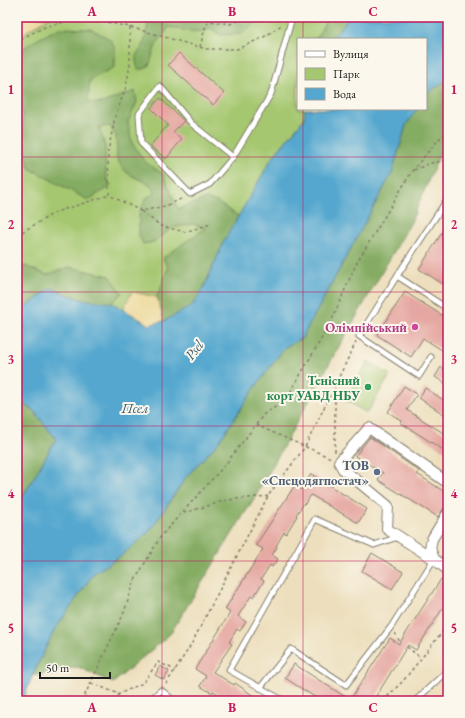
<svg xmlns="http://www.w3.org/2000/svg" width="465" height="718" font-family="'EB Garamond',serif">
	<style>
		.green { fill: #a5c770; stroke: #607246 }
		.forest { fill: #84ac62; stroke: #50643f }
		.sand { fill: #eeda9e; stroke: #857b5d }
		.water { fill: #54a7cf; stroke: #386276 }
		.building { fill: #e5a7a1 }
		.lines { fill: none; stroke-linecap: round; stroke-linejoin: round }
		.service-casing { stroke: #847e6c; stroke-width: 7 }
		.minor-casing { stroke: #847e6c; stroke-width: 12 }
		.path { stroke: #847e6c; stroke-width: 1.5; stroke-dasharray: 3 3; stroke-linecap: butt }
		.service { stroke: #fff; stroke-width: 5 }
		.minor { stroke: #fff; stroke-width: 10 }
		.grid { fill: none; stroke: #c2185b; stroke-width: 1; stroke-opacity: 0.55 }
		.hotel-dot { fill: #d1479c; stroke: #fbf7ec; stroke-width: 1.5 }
		.leisure-dot { fill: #2e9e5b; stroke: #fbf7ec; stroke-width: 1.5 }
		.service-dot { fill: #5c6f8a; stroke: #fbf7ec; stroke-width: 1.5 }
		.labels { text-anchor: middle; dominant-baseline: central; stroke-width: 4; stroke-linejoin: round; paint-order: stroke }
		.hotel-label { font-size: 13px; font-weight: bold; fill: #b23c85; stroke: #fbf7ec; text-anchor: end }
		.leisure-label { font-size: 13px; font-weight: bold; fill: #27864d; stroke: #fbf7ec; text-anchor: end }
		.service-label { font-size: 13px; font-weight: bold; fill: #4e5e75; stroke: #fbf7ec; text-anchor: end }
		.water-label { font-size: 14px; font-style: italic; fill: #355b6d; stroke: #fbf7ec }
		.neatline { fill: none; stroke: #c2185b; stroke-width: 1.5 }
		.grid-label { font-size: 13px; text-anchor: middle; font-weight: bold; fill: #c2185b }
	</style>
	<rect width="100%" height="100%" fill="#fbf7ec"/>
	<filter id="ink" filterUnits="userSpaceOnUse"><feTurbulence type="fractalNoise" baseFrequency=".025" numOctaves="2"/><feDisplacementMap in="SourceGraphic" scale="8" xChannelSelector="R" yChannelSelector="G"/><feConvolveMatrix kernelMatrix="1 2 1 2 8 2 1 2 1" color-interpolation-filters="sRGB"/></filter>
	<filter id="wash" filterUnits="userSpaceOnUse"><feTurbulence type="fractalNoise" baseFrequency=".012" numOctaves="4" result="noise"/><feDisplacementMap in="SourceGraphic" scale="16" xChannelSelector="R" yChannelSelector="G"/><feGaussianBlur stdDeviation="0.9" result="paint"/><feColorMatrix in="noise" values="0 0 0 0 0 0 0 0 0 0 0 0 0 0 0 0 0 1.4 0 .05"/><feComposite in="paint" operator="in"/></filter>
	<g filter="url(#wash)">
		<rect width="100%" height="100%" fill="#eddfbd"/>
		<path class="green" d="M17,17H220L230,20L236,17H350L331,39H298V109H305L304,119L272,158L224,241L205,285L164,321L51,288L17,309Z
			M368,361L390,375L367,413L345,400Z"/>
		<path class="forest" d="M149,17H220L230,20L236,17H263L242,34L220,35L211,28C194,35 186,30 169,27L156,45L149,66L144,69H138C132,50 139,57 144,43C146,35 148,25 149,17Z
			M328,17H350L331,39H316Z
			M59,28L91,29L110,39L115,48V67L90,80L88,102L102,103L135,91L137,102L128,122L132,143L145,162L163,174L178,209L205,199L215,201L238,216L224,241L205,285L192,306L164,321L157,297L168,268L163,258L205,228L193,224L172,228L154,242L143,244L139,235V213L146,198L155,193L150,184L130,175L122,168L117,158L116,136L110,126L99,127L105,146L106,177L111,186L88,200L29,168L23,134V112L17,105V54L29,44Z
			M448,79V147L437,160L411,222L341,343L258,492L170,634L113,683L78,667L32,676L54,631L94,573L122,555L150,531L186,477L218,443L254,389L285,347L302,338L392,173L406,125L417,109H426V96L429,92Z
			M25,266L47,275L69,267L110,276L122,293L112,303L80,299L51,288L27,306L17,309V270Z
			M17,400L33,410L56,439L17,507Z"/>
		<path class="sand" d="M17,17H47L48,18L17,37Z
			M132,292L157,297L164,321L149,325L123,309Z"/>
		<path class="water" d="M350,17H448V79L429,92L426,96V39H331Z
			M305,109H417L406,125L392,173L302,338L285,347L254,389L218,443L186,477L150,531L122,555L94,573L54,631L32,676L23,701H17V507L56,439L33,410L17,400V309L27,306L51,288L80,299L112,303L123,309L149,325L164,321L192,306L205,285L224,241L272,158L304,119Z"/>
		<g id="blocks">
			<path class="building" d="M179,53L224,93L213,105L168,65Z
				M160,98L184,121L173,132L182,139L166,159L150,146L168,125L151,108Z
				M448,223V287L419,269Z
				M405,292L448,319V354L423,338L411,357L377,335Z
				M441,367L448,371V385L435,377Z
				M404,386L417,394L407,410L448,436V453L401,423L402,421L388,412Z
				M425,388L448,403V417L419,398Z
				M370,437L419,471L417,474L448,494V507L443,509L438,517L378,480L383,473L355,456Z
				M311,474L367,509L358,523L311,495L305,504L304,503L296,515L297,516L286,534L284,532L276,546L277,547L272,555L278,559L272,567L270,565L261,579L264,581L253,597L251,596L238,616L246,622L240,631L237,629L229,642L232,644L213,672L234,685L235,683L261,701H229L213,691L212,693L200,686L206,676L195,669L230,613L225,609L263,549L256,545L295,485L301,490Z
				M372,553L403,572L392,589L362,571Z
				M441,579L448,583V600L416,650L408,645L373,701H321L285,678L294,664L350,700L390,638L399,644Z
				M160,666L169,671L164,680L155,675Z"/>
		</g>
	</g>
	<g filter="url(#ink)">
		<use href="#blocks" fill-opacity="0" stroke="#847e6c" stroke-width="1"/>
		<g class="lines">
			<defs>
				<path id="service" d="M233,157L192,124L160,86L139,114L141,143L190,194L210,184L233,157L271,94L292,17
					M448,198L397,276L448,309
					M397,276L359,336L419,376L431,357
					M260,688L291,649L346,685L391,627L434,559
					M149,701L161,690L174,701
					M284,701L229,670L315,519L374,545L398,537
					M415,701L448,670"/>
				<path id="minor" d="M448,483L369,428L339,462L343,469L388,506L387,529L434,559L448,570
					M434,559L430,548L432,539L448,513"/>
			</defs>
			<use href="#service" class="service-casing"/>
			<use href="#minor" class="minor-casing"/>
			<path class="path" d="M130,27V65L126,87L115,117L108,152L109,195L141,211L166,206L183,198
				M17,43L26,36L45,27L64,22L91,19L130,27L206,49H237L264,37L283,24
				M200,47L206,25L210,21L230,24L247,17
				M414,170L431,163L448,160
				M141,211L161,226L185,232L211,224
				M17,235L56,212L109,195
				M256,425L331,458
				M335,452V385
				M184,513L227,500L268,496
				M395,633L400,642
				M407,647L421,658
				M91,683L119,694
				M166,684L191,645L268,496L305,447L356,342
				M82,701L123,615L135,580L161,536L225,465L264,414L277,406L288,396L331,322L356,264L412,171L438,140L448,131
				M115,701L119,694L143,683L158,662L175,670
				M383,701L403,681L448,625"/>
			<use href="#service" class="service"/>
			<use href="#minor" class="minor"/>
		</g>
	</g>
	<path class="grid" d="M162,17V701M303,17V39M303,109V701M17,157H448M17,292H448M17,426H448M17,561H448"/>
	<circle class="hotel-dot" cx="415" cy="327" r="4"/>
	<circle class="leisure-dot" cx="368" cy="387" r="4"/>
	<circle class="service-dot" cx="377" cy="472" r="4"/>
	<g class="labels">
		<g class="hotel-label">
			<text x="407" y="327">Олімпійський</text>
		</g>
		<g class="leisure-label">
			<text x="360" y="380">Тенісний<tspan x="360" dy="15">корт УАБД НБУ</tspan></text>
		</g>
		<g class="service-label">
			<text x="369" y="465">ТОВ<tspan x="369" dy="15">«Спецодягпостач»</tspan></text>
		</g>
		<g class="water-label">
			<text transform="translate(194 350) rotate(-52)">Psel</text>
			<text x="135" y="408">Псел</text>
		</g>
	</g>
	<rect width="465" height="718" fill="none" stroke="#fbf7ec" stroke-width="44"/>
	<rect x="297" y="38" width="130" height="72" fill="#fbf7ec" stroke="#a29f99"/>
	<rect x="305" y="51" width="20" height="6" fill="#ffffff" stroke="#a29f99"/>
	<text x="333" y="58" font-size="12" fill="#1c1c1c">Вулиця</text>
	<rect x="305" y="68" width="20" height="12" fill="#a5c770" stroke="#a29f99"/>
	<text x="333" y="78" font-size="12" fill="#1c1c1c">Парк</text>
	<rect x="305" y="88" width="20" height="12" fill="#54a7cf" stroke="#a29f99"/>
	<text x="333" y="98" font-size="12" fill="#1c1c1c">Вода</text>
	<path d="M40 672v6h70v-6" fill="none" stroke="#1c1c1c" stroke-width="2"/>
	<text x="46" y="672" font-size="12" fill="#1c1c1c" stroke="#fbf7ec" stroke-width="3" paint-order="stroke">50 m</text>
	<rect x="22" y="22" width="421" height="674" class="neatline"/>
	<g class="grid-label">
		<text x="92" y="16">A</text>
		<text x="232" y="16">B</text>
		<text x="373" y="16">C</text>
		<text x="11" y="94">1</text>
		<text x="454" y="94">1</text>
		<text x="11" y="229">2</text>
		<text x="454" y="229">2</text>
		<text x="11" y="364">3</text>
		<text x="454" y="364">3</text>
		<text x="11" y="498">4</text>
		<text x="454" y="498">4</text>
		<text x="11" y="633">5</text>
		<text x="454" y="633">5</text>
		<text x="92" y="712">A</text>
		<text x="232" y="712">B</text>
		<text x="373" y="712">C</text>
	</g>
</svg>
